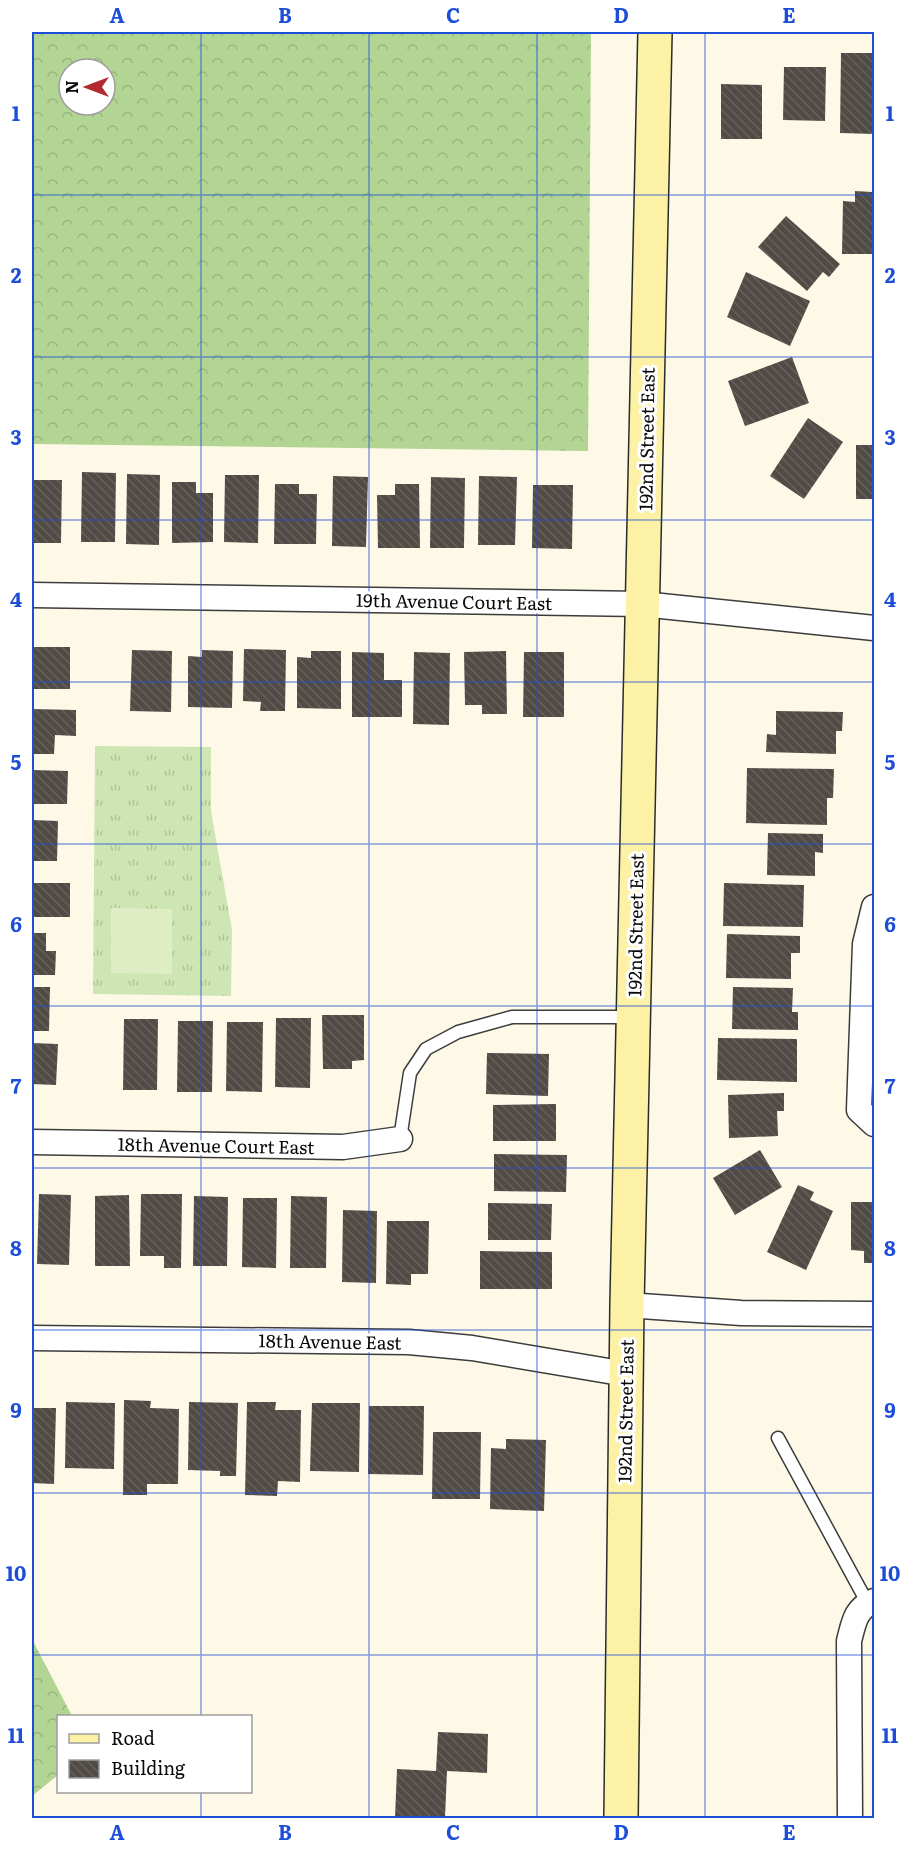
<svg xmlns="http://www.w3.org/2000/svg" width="906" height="1850" font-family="Literata,serif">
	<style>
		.grass { fill: url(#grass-tufts) }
		.forest { fill: url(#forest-crowns); fill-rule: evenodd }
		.pitch { fill: #dfedc5 }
		.building { fill: url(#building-back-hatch) }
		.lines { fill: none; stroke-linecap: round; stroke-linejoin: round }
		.lane-casing { stroke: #3c3c3c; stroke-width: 15 }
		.street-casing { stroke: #3c3c3c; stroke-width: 27 }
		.secondary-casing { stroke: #2b2b2b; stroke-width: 36 }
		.lane { stroke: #fff; stroke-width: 12 }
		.street { stroke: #fff; stroke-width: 24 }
		.secondary { stroke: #fcf1a4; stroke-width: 33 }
		.grid { fill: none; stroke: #1d4ed8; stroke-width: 1.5; stroke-opacity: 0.55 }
		.labels { text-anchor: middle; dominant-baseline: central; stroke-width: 6; stroke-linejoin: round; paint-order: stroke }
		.street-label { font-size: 18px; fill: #090909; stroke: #fff }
		.neatline { fill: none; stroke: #1d4ed8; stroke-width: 2 }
		.grid-label { font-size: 20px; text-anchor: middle; font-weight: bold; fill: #1d4ed8 }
	</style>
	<defs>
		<pattern id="grass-tufts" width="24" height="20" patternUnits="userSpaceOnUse" patternTransform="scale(1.5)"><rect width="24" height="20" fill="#cee6b3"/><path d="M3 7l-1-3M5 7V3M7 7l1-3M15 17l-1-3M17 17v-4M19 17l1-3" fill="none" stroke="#b0c499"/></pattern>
		<pattern id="forest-crowns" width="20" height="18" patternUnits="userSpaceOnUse" patternTransform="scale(1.5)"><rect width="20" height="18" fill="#b2d593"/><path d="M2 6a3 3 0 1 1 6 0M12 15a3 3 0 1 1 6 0" fill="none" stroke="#98b67d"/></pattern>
		<pattern id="building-back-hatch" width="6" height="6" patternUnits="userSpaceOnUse" patternTransform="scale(1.5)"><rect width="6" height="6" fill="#514b46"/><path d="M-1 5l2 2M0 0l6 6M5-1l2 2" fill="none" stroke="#65605c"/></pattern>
	</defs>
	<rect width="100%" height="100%" fill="#fef9e7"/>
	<path class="grass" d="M95,746L211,747V811L232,930L231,996L93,994Z"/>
	<path class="forest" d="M32,32H591L588,451L32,444ZM69,69H105V105H69Z
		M32,1639L72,1716H58V1775L32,1796Z"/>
	<path class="pitch" d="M111,908L172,909V974L111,973Z"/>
	<path class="building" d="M841,53H874V134L840,133Z
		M784,67H826L825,121L783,120Z
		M721,84L762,85V139H721Z
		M855,191L872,192V202H874V254H842L843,201L855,202Z
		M786,216L840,264L829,277L823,272L807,291L758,247Z
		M746,272L810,301L790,346L727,317Z
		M792,357L809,403L745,426L728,381Z
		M808,418L843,442L804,499L770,476Z
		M856,445H874V499H856Z
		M82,472L116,473L115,542H81Z
		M127,474L160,475L159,545L126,544Z
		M225,475H259L258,543L224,542Z
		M333,476L368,477L366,547L332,546Z
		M479,476L517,477L515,545H478Z
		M431,477L465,478L464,548H430Z
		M32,480H62L61,543H32Z
		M172,482H196V493H213V542L172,543Z
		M275,484H299V494H317L316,544H274Z
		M395,484H419L420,548H378L377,495H395Z
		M533,485H573L572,549L532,548Z
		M32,647H70V689H32Z
		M244,649L286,650L285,711H260L261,702L243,701Z
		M132,650L172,651L171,712L130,711Z
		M202,650L233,651L232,708L188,707V656L202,657Z
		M311,651H341V709L297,708V657L311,658Z
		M506,651L507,714H482V705H465L464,652Z
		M352,652L384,653V680H402V717H352Z
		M414,652L450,653L449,725L413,724Z
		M524,652H564V717H523Z
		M32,709L76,710V736L55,735L54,754H32Z
		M776,711L843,712L842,731H836V754L766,752L767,734L776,735Z
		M747,768L834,769L833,798H827V825L746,823Z
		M32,770L68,771L67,804H32Z
		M32,820L58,821L57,861H32Z
		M768,833L823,834V853L815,852V876L767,875Z
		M32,883H70V917H32Z
		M724,883L804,885L803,927L723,926Z
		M32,933H46V951H56L55,975H32Z
		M727,934L800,936V953H791V979L726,978Z
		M32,987H50L49,1031H32Z
		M733,987L793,988L792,1012H798V1030L732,1029Z
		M322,1015H364V1060L352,1061V1069H323Z
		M276,1018H311L310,1088L275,1087Z
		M124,1019H158L157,1090H123Z
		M178,1021H213L212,1092H177Z
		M227,1022H263L262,1092L226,1091Z
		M718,1038L797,1039V1082L717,1080Z
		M32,1043L58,1044L56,1085L32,1084Z
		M487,1053L549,1054L548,1096L486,1094Z
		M784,1093V1111H777L778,1136L729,1138L728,1095Z
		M556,1104V1141H493V1105Z
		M760,1150L782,1187L735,1215L713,1178Z
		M494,1154L567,1155L566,1192L494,1191Z
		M798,1185L814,1192L810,1200L833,1211L806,1270L767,1252Z
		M39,1194L71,1195L69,1265L37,1264Z
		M141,1194H182L181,1268H164V1256H140Z
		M129,1195L130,1266H95V1196Z
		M194,1196L228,1197L227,1266H193Z
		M291,1196L327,1197L326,1268H290Z
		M243,1198H277L276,1268L242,1267Z
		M851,1202H874V1263H864V1251L851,1250Z
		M488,1203L552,1204L551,1240H488Z
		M343,1210L377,1211L376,1283L342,1282Z
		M387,1221H429L428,1274H411V1285L386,1284Z
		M480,1251L552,1252V1289H480Z
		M124,1400L151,1401L150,1408L179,1409L178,1484H147V1495H123Z
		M66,1402L115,1403L114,1469L65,1468Z
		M189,1402L238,1403L236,1476H220V1471L188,1470Z
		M247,1402H276L275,1410H301L300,1482L278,1481L277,1496L245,1495Z
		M312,1403H360L359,1472L310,1471Z
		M369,1406H424L423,1475L368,1474Z
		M32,1408H56L54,1484L32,1483Z
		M433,1432H481L480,1499H432Z
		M506,1439L546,1440L544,1511L490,1509L491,1448L506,1449Z
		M438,1732L488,1734L487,1773L447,1771L445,1818H395L397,1769L436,1771Z"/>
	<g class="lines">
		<defs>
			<path id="lane" d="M400,1139L410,1073L426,1049L458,1032L512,1017H632
				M778,1438L868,1604"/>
			<path id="street" d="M32,595L642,604L874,628
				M874,907L865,944L859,1110L874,1124
				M32,1142L343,1147L400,1139
				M627,1305L741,1313L874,1314
				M32,1338L409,1342L472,1348L626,1374
				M850,1818L849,1641C854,1622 855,1609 874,1601"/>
			<path id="secondary" d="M621,1818L627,1305L655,32"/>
		</defs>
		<use href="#lane" class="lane-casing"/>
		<use href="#street" class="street-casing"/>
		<use href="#secondary" class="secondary-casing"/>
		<use href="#lane" class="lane"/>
		<use href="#street" class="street"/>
		<use href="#secondary" class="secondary"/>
	</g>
	<path class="grid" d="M201,32V1716M369,32V1818M537,32V1818M705,32V1818M32,195H874M32,357H874M32,520H874M32,682H874M32,844H874M32,1006H874M32,1168H874M32,1330H874M32,1493H874M32,1655H874M201,1792V1818"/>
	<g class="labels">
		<g class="street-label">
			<text transform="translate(646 439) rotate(-89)">192nd Street East</text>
			<text transform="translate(454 601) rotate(1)">19th Avenue Court East</text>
			<text transform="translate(635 925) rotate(-89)">192nd Street East</text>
			<text transform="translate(216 1145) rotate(1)">18th Avenue Court East</text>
			<text transform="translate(330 1341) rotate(1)">18th Avenue East</text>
			<text transform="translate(625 1411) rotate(-89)">192nd Street East</text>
		</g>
	</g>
	<rect width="906" height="1850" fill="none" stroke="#ffffff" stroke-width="66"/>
	<rect x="57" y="1715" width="195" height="78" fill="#ffffff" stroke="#9d9d9d" stroke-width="1.5"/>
	<rect x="69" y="1734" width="30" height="9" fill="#fcf1a4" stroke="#9d9d9d" stroke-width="1.5"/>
	<text x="111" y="1745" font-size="18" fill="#090909">Road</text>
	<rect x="69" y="1760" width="30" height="18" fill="url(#building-back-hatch)" stroke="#9d9d9d" stroke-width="1.5"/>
	<text x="111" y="1775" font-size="18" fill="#090909">Building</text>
	<g transform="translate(87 87) rotate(270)"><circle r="28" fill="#ffffff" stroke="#9d9d9d" stroke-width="1.5"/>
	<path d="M0-4.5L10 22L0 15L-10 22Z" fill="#b22930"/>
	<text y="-9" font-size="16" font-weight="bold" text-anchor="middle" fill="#090909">N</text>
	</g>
	<rect x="33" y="33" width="840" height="1784" class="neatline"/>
	<g class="grid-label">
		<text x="117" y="23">A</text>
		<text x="285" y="23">B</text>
		<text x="453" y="23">C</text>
		<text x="621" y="23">D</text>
		<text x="789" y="23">E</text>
		<text x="16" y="121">1</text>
		<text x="890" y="121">1</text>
		<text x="16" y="283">2</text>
		<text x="890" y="283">2</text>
		<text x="16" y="445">3</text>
		<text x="890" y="445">3</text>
		<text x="16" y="607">4</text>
		<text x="890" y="607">4</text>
		<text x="16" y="770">5</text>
		<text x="890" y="770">5</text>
		<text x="16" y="932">6</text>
		<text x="890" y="932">6</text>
		<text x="16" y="1094">7</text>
		<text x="890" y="1094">7</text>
		<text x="16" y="1256">8</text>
		<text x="890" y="1256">8</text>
		<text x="16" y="1418">9</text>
		<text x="890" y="1418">9</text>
		<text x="16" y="1581">10</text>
		<text x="890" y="1581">10</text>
		<text x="16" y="1743">11</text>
		<text x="890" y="1743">11</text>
		<text x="117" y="1840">A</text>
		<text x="285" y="1840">B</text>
		<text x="453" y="1840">C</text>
		<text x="621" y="1840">D</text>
		<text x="789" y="1840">E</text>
	</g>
</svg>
